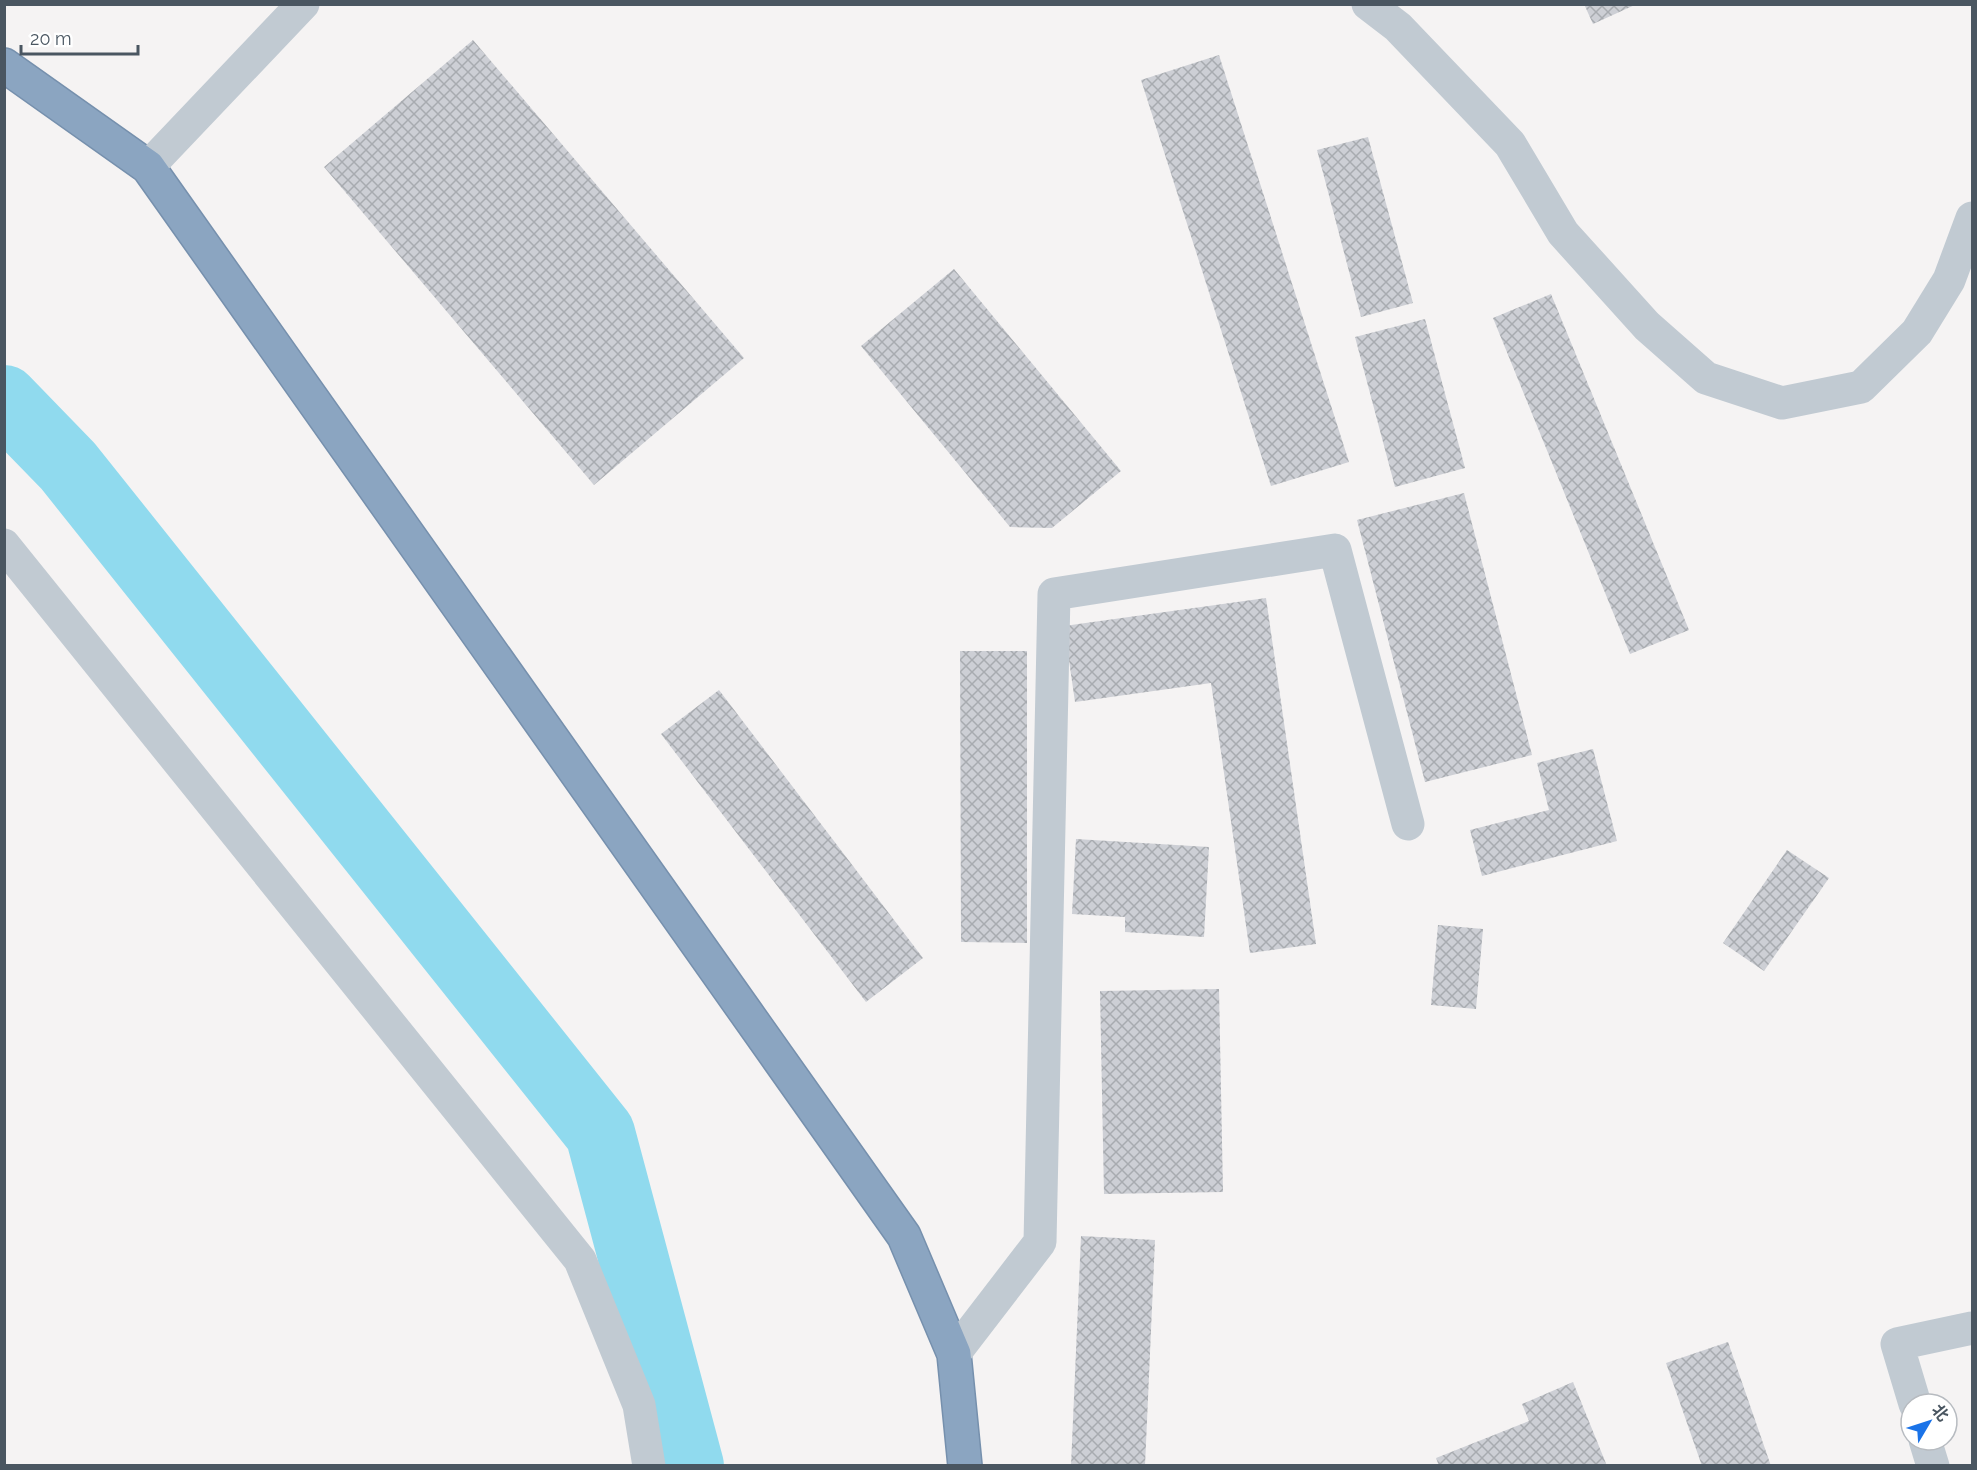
<svg xmlns="http://www.w3.org/2000/svg" width="1977" height="1470" font-family="Raleway,'Noto Sans SC',sans-serif">
	<style>
		.lines { fill: none; stroke-linecap: round; stroke-linejoin: round }
		.river { stroke: #90daee; stroke-width: 70 }
		.building { fill: url(#building-cross-hatch) }
		.highway-casing { stroke: #7690ad; stroke-width: 36 }
		.street { stroke: #c1cad2; stroke-width: 33 }
		.highway { stroke: #8ba5c1; stroke-width: 33 }
	</style>
	<defs>
		<pattern id="building-cross-hatch" width="8" height="8" patternUnits="userSpaceOnUse" patternTransform="scale(1.5)"><rect width="8" height="8" fill="#cdcfd5"/><path d="M0 0l8 8M0 8l8-8" fill="none" stroke="#a8abb0"/></pattern>
	</defs>
	<rect width="100%" height="100%" fill="#f5f3f3"/>
	<g class="lines">
		<path class="river" d="M4,400L68,466L600,1133L689,1466"/>
	</g>
	<path class="building" d="M1584,4H1637L1593,24Z
		M473,40L744,358L594,485L324,167Z
		M1219,55L1349,462L1271,486L1141,80Z
		M1368,137L1413,303L1361,317L1317,150Z
		M954,269L1121,471L1052,528L1010,527L861,346Z
		M1551,294L1689,630L1630,654L1493,318Z
		M1425,319L1465,468L1395,487L1355,337Z
		M1464,493L1532,755L1425,782L1357,520Z
		M1266,598L1316,944L1250,953L1211,683L1075,702L1064,626Z
		M960,651H1027V943L961,942Z
		M719,690L923,958L866,1002L661,734Z
		M1593,749L1617,841L1482,876L1470,830L1549,810L1537,763Z
		M1076,839L1209,847L1204,937L1125,932V917L1072,914Z
		M1787,850L1829,878L1764,971L1723,943Z
		M1438,925L1483,929L1476,1009L1431,1005Z
		M1219,989L1223,1192L1104,1194L1100,991Z
		M1081,1236L1155,1240L1145,1466H1071Z
		M1728,1342L1771,1466H1702L1666,1363Z
		M1573,1382L1607,1466H1439L1436,1458L1529,1421L1522,1404Z"/>
	<g class="lines">
		<defs>
			<path id="highway" d="M4,65L148,167L904,1236L954,1354L965,1466"/>
		</defs>
		<use href="#highway" class="highway-casing"/>
		<path class="street" d="M1368,4L1398,27L1510,144L1563,233L1647,326L1706,378L1782,403L1861,387L1917,332L1949,280L1972,218
			M148,167L303,4
			M4,545L580,1260L639,1405L649,1466
			M954,1354L1040,1242L1054,594L1335,550L1408,824
			M1915,1404L1897,1344L1972,1328
			M1925,1440L1933,1466"/>
		<use href="#highway" class="highway"/>
	</g>
	<rect width="1977" height="1470" fill="none" stroke="#4a5661" stroke-width="12"/>
	<g transform="translate(1929 1422) rotate(51)"><circle r="28" fill="#ffffff" stroke="#b7bbc0" stroke-width="1.5"/>
	<path d="M0-4.5L10 22L0 15L-10 22Z" fill="#1a73e8"/>
	<text y="-9" font-size="16" font-weight="bold" text-anchor="middle" fill="#4a5661">北</text>
	</g>
	<path d="M21 45v9h117v-9" fill="none" stroke="#4a5661" stroke-width="3"/>
	<text x="30" y="45" font-size="18" fill="#4a5661" stroke="#ffffff" stroke-width="4.5" paint-order="stroke">20 m</text>
</svg>
